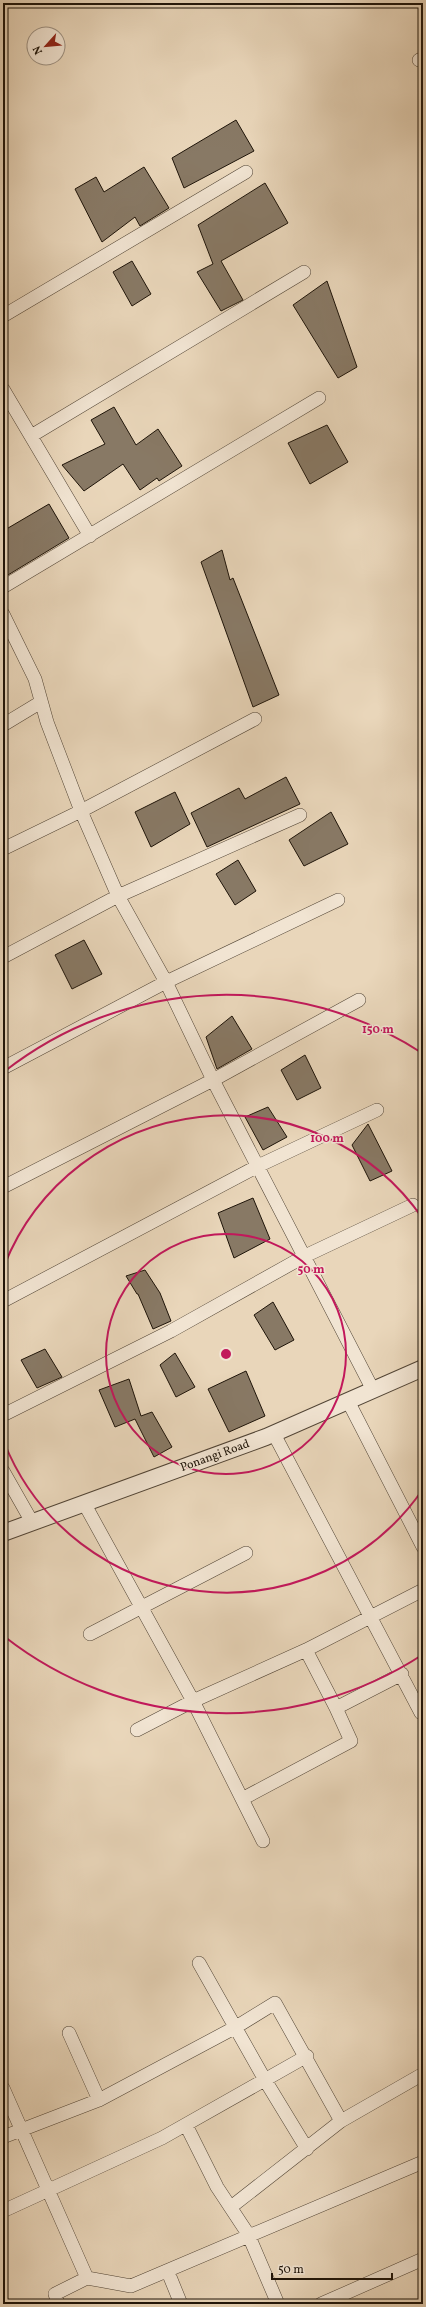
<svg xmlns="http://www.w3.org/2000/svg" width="426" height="2307" font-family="Vollkorn,serif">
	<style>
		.building { fill: #887965; stroke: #1e1409 }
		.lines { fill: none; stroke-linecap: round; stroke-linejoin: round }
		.minor-casing { stroke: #514435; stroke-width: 14 }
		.tertiary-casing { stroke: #514435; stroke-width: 18 }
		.minor { stroke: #f1e4d2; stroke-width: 13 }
		.tertiary { stroke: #f1e4d2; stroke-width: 16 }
		.ring { fill: none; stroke: #c2185b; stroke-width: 2 }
		.labels { text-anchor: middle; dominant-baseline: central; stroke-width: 3; stroke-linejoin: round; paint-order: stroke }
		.street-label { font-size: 12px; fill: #1e1409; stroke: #f1e4d2 }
		.centre { fill: #c2185b; stroke: #f1e4d2; stroke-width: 2 }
		.ring-label { font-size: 12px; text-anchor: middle; font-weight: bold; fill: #c2185b; stroke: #f1e4d2; stroke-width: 3; stroke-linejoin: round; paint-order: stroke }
	</style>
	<rect width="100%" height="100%" fill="#e9d6ba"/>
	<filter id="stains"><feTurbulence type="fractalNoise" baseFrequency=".005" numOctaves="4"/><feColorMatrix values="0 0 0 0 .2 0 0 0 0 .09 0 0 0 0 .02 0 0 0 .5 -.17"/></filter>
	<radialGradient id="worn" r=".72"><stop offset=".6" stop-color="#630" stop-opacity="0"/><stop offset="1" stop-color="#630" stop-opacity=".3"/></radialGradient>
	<path class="building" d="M236,120L254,151L184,188L172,158Z
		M144,167L169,208L140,226L135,217L102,242L75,189L96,177L104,192Z
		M265,183L288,223L221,261L243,300L221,311L197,272L213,264L198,225Z
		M132,261L151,294L132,306L113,272Z
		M327,281L357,367L338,378L293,305Z
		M114,407L136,445L158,429L182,466L159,481L157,478L140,490L123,464L84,491L62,465L105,444L91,420Z
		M327,425L348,462L310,484L288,443Z
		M49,504L69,538L3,578V531Z
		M222,550L230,580L233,578L279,695L253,707L201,562Z
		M286,777L300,804L207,847L191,813L239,788L245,799Z
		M175,792L190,824L151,847L135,812Z
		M331,812L348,844L304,866L289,840Z
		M238,860L256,891L235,905L216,874Z
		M84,940L102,974L72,989L55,955Z
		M232,1016L252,1049L217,1069L206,1037Z
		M305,1055L321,1088L297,1100L281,1070Z
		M268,1107L287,1137L263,1150L245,1117Z
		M368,1124L392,1171L370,1181L352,1145Z
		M253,1198L270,1239L234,1258L218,1213Z
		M145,1270L160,1293L171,1321L153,1329L138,1294H137L126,1276Z
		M273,1302L294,1340L275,1350L254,1315Z
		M45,1349L62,1377L37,1388L21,1360Z
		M175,1353L195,1387L176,1397L160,1365Z
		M246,1371L265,1416L229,1432L208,1389Z
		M129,1379L141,1416L152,1412L172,1447L154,1457L135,1419L115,1427L99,1390Z"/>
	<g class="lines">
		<defs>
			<path id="minor" d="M419,60L423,58
				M3,316L246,172
				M3,389L90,536
				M31,436L304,272
				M3,587L319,398
				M3,614L35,679L47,722L81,811L118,896L166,982L213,1080L373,1390
				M3,725L41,702
				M3,849L81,811L255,719
				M3,957L118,896L300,815
				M3,1068L166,982L338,900
				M3,1187L213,1080L359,1000
				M3,1301L258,1166L377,1110
				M348,1401L423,1547
				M3,1415L171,1331L305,1256L413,1205
				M274,1434L421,1713
				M3,1471L32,1522
				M84,1503L193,1701L263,1841
				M90,1634L246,1553
				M306,1650L336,1708L402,1674
				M137,1730L193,1701L306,1650L423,1590
				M242,1799L351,1741L336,1708
				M199,1963L265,2080L307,2149
				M69,2033L99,2100
				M3,2088L87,2278L55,2294L58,2304
				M186,2125L217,2187L248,2234L278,2304
				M3,2137L99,2100L236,2027L275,2003L341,2121
				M231,2207L341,2121L423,2074
				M3,2211L162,2138L307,2056
				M168,2272L181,2304
				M87,2278L131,2286L423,2162
				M321,2304L423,2259"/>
			<path id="tertiary" d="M3,1533L266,1437L423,1368"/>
		</defs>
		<use href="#minor" class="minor-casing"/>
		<use href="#tertiary" class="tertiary-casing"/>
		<use href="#minor" class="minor"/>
		<use href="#tertiary" class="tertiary"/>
	</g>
	<g class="ring">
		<circle cx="226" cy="1354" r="120"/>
		<path d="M423 1489A239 239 0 0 1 4 1442M4 1266A239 239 0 0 1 423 1219"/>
		<path d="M422 1655A359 359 0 0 1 5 1637M5 1071A359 359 0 0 1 422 1053"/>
	</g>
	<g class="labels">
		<g class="street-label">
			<text transform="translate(215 1456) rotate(-20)">Ponangi Road</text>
		</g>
	</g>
	<circle cx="226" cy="1354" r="6" class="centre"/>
	<g class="ring-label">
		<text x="378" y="1033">150 m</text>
		<text x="327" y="1142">100 m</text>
		<text x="311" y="1273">50 m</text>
	</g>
	<rect width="426" height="2307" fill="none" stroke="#e9d6ba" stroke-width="16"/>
	<rect x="4" y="4" width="418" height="2299" fill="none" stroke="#1e1409" stroke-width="2"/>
	<rect x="8" y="8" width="410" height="2291" fill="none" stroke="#1e1409"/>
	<g transform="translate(46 46) rotate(243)"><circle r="19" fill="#f1e4d2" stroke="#9d9182"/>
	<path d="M0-3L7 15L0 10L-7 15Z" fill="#8f2418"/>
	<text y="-6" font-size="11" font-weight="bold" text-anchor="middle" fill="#1e1409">N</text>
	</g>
	<path d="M272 2273v6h120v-6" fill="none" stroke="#1e1409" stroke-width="2"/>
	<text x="278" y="2273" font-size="12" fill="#1e1409" stroke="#f1e4d2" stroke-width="3" paint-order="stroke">50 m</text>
	<rect width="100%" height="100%" filter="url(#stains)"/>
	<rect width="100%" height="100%" fill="url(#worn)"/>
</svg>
